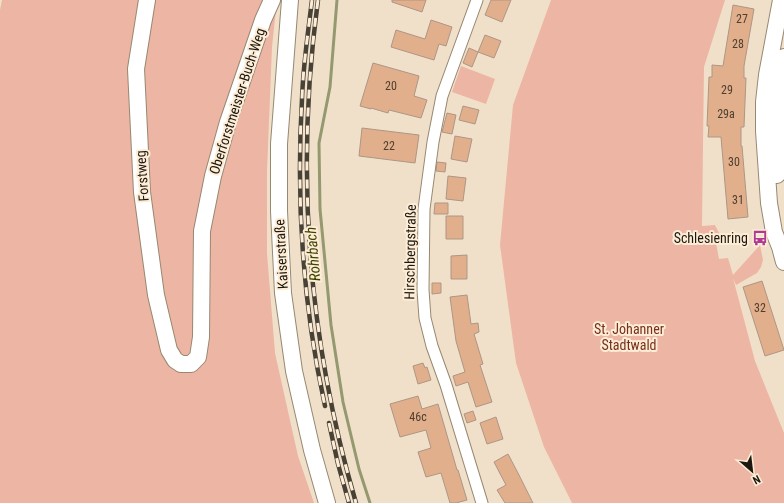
<svg xmlns="http://www.w3.org/2000/svg" width="784" height="503" font-family="'Roboto Condensed',sans-serif">
	<style>
		.green { fill: #edb5a4 }
		.lines { fill: none; stroke-linecap: round; stroke-linejoin: round }
		.stream { stroke: #94996f; stroke-width: 3 }
		.building { fill: #e1af8c; stroke: #ad9686 }
		.street-casing { stroke: #978872; stroke-width: 13 }
		.secondary-casing { stroke: #978872; stroke-width: 18 }
		.street { stroke: #fff; stroke-width: 11 }
		.secondary { stroke: #fff; stroke-width: 16 }
		.rail-casing { stroke: #484135; stroke-width: 4.5 }
		.rail { stroke: #feedd6; stroke-width: 3; stroke-dasharray: 9; stroke-linecap: butt }
		.labels { text-anchor: middle; dominant-baseline: central; stroke-width: 4; stroke-linejoin: round; paint-order: stroke }
		.number-label { font-size: 12px; fill: #4e3e2e }
		.street-label { font-size: 14px; fill: #1d180f; stroke: #feedd6 }
		.poi-label { font-size: 14px; fill: #1d180f; stroke: #feedd6; text-anchor: end }
		.park-label { font-size: 14px; fill: #77301b; stroke: #feedd6 }
		.water-label { font-size: 15px; font-style: italic; fill: #3d4400; stroke: #feedd6 }
	</style>
	<rect width="100%" height="100%" fill="#f1e0c9"/>
	<path class="green" d="M2,0H277L272,47L267,171V253L275,353L298,456L314,503H0V10Z
		M551,0H725L704,67L702,226L715,225L723,241L716,243L719,259L728,258L733,275L760,245L763,260L761,267L757,273L736,285L733,278L755,361L784,433V503H572L544,447L516,363L500,245L513,105Z
		M461,66L495,79L486,104L452,92Z"/>
	<g class="lines">
		<path class="stream" d="M337,0L330,87L319,143L320,209L331,325L343,402L359,469L370,503"/>
	</g>
	<path class="building" d="M392,0H426L422,12L392,2Z
		M491,0H511L502,22L485,15Z
		M733,5L754,9L744,66V78H746L745,102L744,127H741V146H742L748,217L728,219L721,137H708L709,126H707L709,77H712V65L723,66Z
		M431,20L452,27L446,46L439,44L434,60L391,47L396,30L425,39Z
		M485,35L501,41L494,58L478,52Z
		M469,48L478,52L472,67L463,63Z
		M373,63L419,76L414,96L427,100L421,118L389,110L388,113L371,108V109L360,106Z
		M463,106L479,110L475,124L459,120Z
		M447,113L456,115L452,134L442,132Z
		M362,128L419,135L415,163L359,156Z
		M455,136L472,139L467,162L451,159Z
		M437,162L446,163L445,172L436,171Z
		M448,176L466,178L463,201L446,199Z
		M435,203H448V214H434Z
		M446,216H463V239H446Z
		M467,255V279H451V256Z
		M762,281L784,350L765,356L743,287Z
		M432,283H441V293L432,294Z
		M467,295L471,324L478,323L479,332L474,334L483,364L480,365L492,402L476,407L468,382L456,386L453,376L465,372L456,341L450,297Z
		M423,363L425,368L427,367L431,380L418,384L413,366Z
		M418,396L422,409L438,404L457,470H458L467,500L456,503H450L441,473L426,477L418,452L431,448L426,430L400,437L390,404Z
		M473,411L476,420L467,423L464,414Z
		M496,417L503,439L487,444L480,423Z
		M508,454L519,475L533,503H505L497,490L506,485L494,462Z"/>
	<g class="lines">
		<defs>
			<path id="street" d="M477,0L442,96L433,142L424,209L423,290L425,318L432,346L446,385L482,503"/>
			<path id="secondary" d="M147,0L136,69L142,192L156,295L169,350L175,360L181,364H191L198,357L201,337L202,231L213,176L228,122L263,20L272,0
				M290,0L279,144V211L283,293L294,371L312,450L327,503
				M781,0L767,75L764,102V131L769,203L774,232L780,247L784,262
				M777,175C775,136 778,96 784,57"/>
		</defs>
		<use href="#street" class="street-casing"/>
		<use href="#secondary" class="secondary-casing"/>
		<use href="#street" class="street"/>
		<use href="#secondary" class="secondary"/>
		<defs>
			<path id="rail" d="M312,0C308,33 303,66 302,99C296,202 303,306 325,406
				M318,0C295,169 308,339 356,503
				M329,423L338,464L349,503"/>
		</defs>
		<use href="#rail" class="rail-casing"/>
		<use href="#rail" class="rail"/>
	</g>
	<defs>
		<symbol id="bus-bare" viewBox="-9 -9 18 18"><path d="M-5-6H5V4H4V6H2V4H-2V6H-4V4H-5ZM-3.5-4V0h7V-4ZM-3.5 1.2v1.5H-2V1.2ZM2 1.2v1.5H3.5V1.2Z" fill="#ad3a94" stroke="#feedd6" stroke-width="2.5" paint-order="stroke"/></symbol>
	</defs>
	<g fill-rule="evenodd">
		<use href="#bus-bare" x="749" y="227" width="22" height="22"/>
	</g>
	<g class="labels">
		<g class="number-label">
			<text x="742" y="19">27</text>
			<text x="738" y="44">28</text>
			<text x="391" y="86">20</text>
			<text x="727" y="90">29</text>
			<text x="726" y="114">29a</text>
			<text x="389" y="146">22</text>
			<text x="734" y="162">30</text>
			<text x="738" y="200">31</text>
			<text x="760" y="308">32</text>
			<text x="418" y="417">46c</text>
		</g>
		<g class="street-label">
			<text transform="translate(237 101) rotate(-72)">Oberforstmeister-Buch-Weg</text>
			<text transform="translate(142 176) rotate(-94)">Forstweg</text>
			<text transform="translate(410 252) rotate(-89)">Hirschbergstraße</text>
			<text transform="translate(281 254) rotate(-93)">Kaiserstraße</text>
		</g>
		<g class="poi-label">
			<text x="748" y="238">Schlesienring</text>
		</g>
		<g class="park-label">
			<text x="629" y="329">St. Johanner<tspan x="629" dy="16">Stadtwald</tspan></text>
		</g>
		<g class="water-label">
			<text transform="translate(313 254) rotate(-95)">Rohrbach</text>
		</g>
	</g>
	<g transform="translate(752 471) rotate(152)" stroke="#feedd6" stroke-width="3" paint-order="stroke">
	<path d="M0-3L7 15L0 10L-7 15Z" fill="#1d180f"/>
	<text y="-6" font-size="11" font-weight="bold" text-anchor="middle" fill="#1d180f">N</text>
	</g>
</svg>
